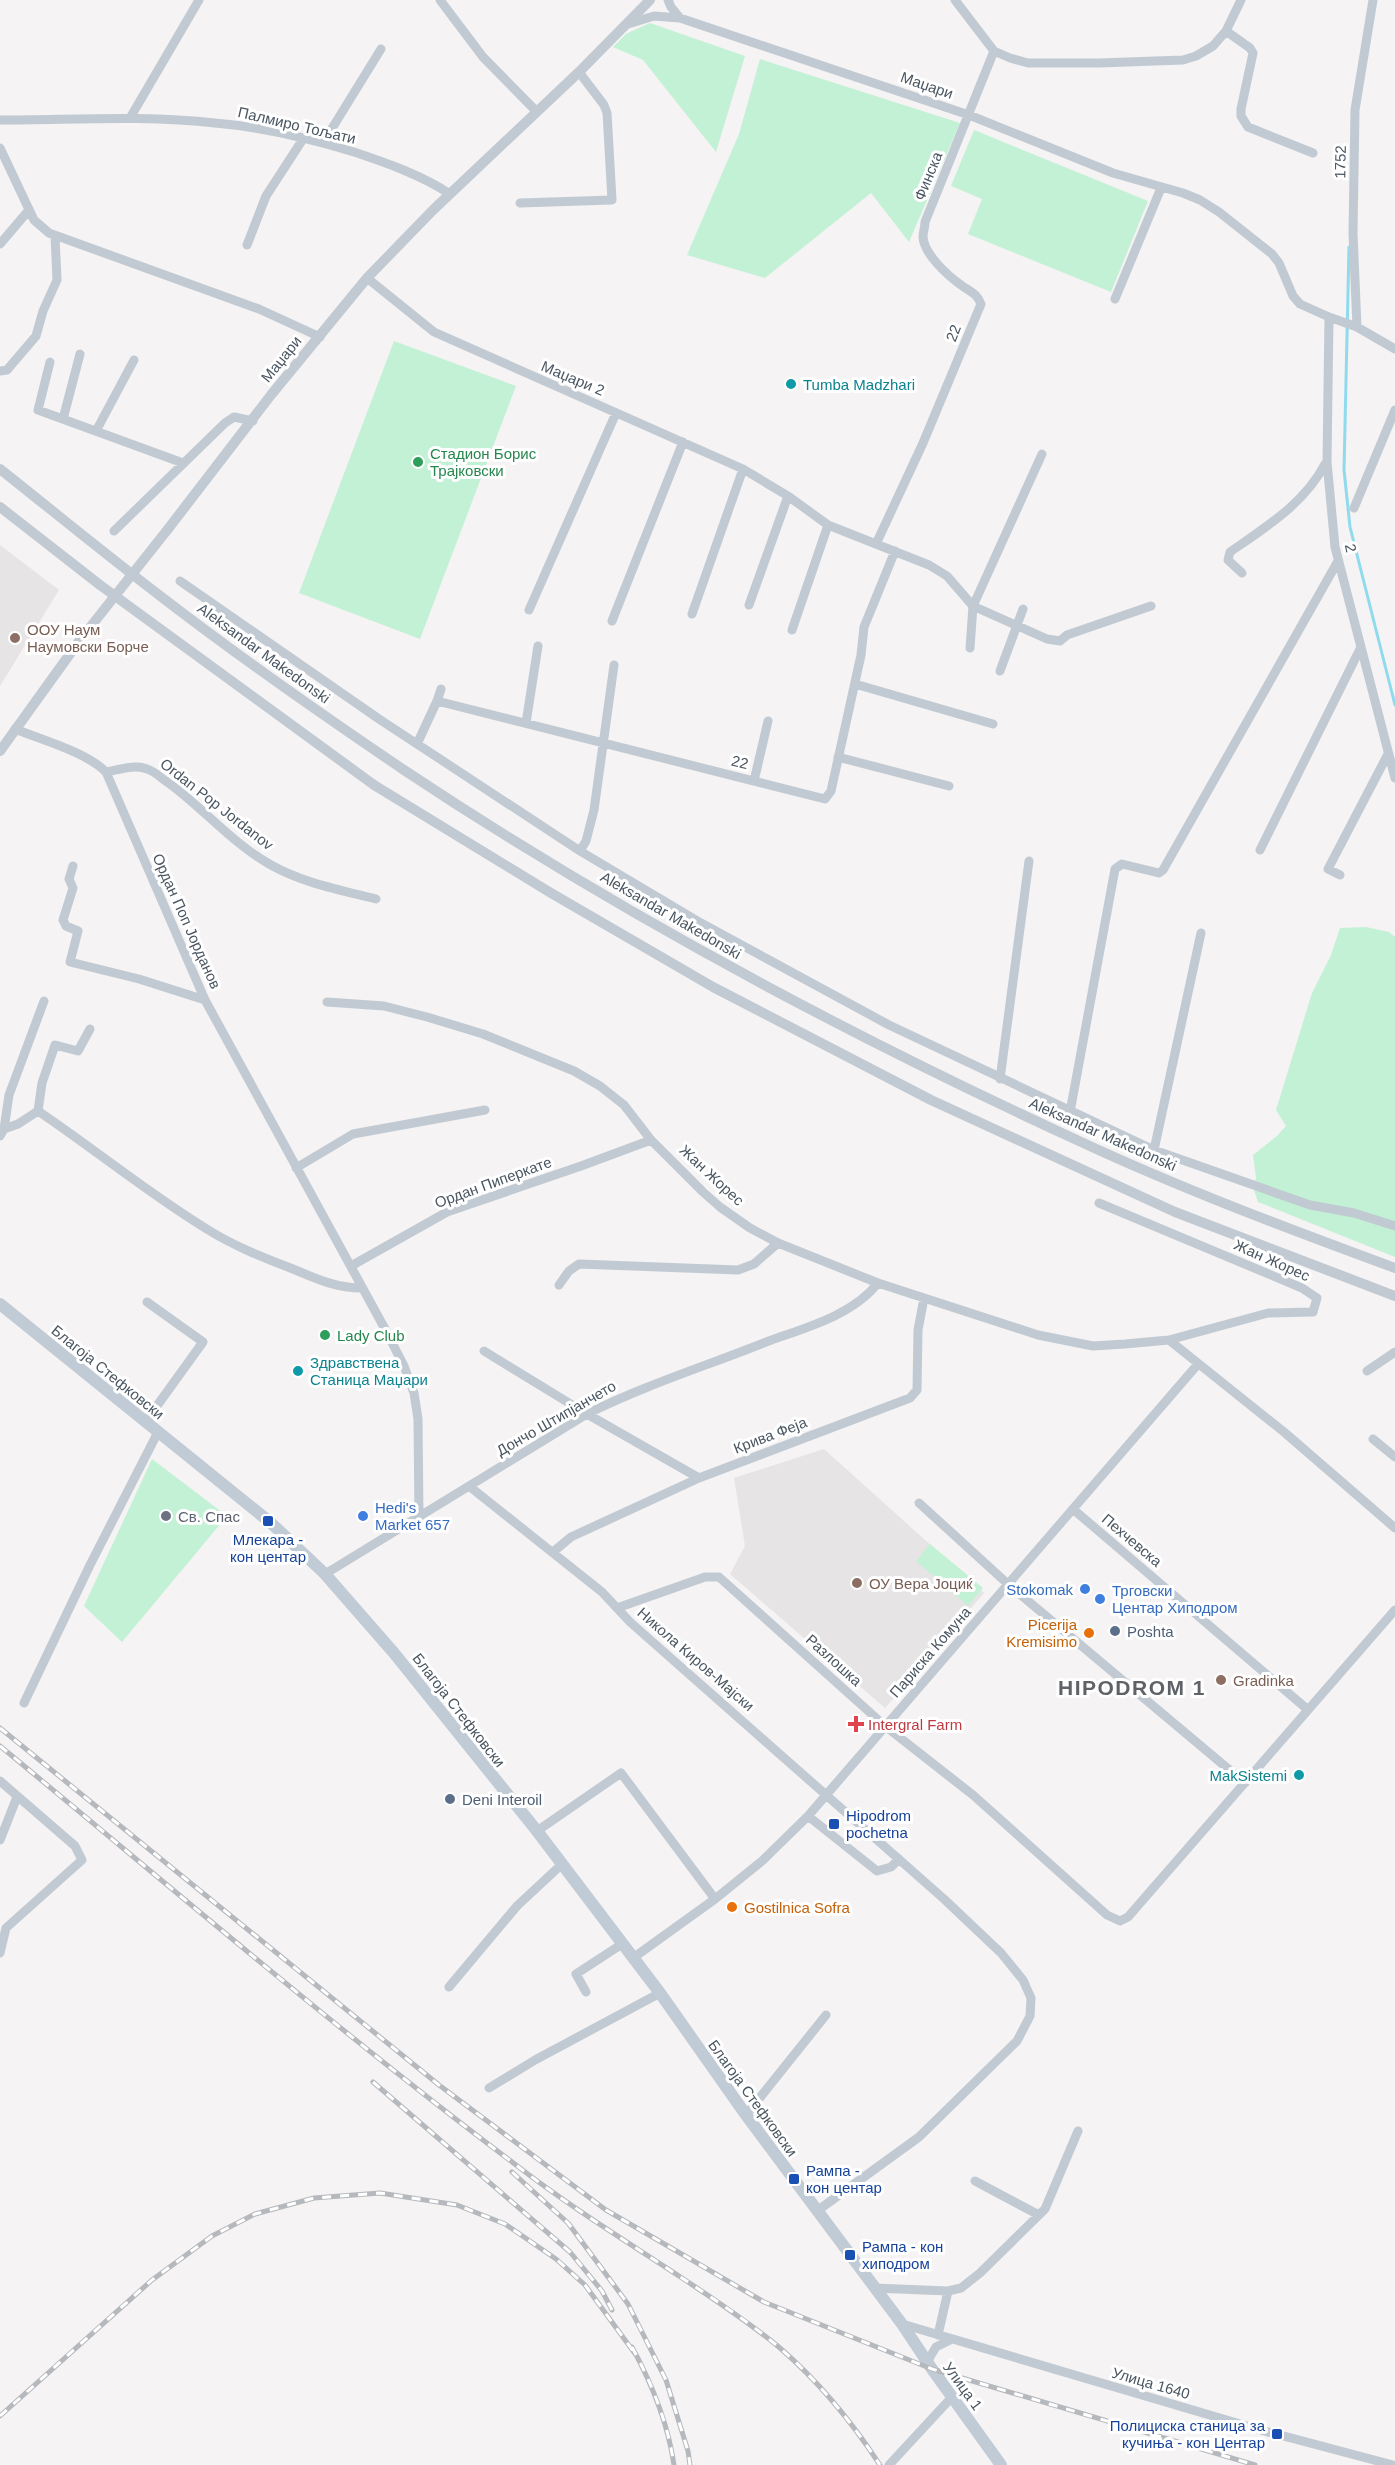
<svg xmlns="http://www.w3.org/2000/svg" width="1395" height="2465" font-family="Arial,sans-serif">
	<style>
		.education { fill: #e6e4e5 }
		.green { fill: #c3f1d5 }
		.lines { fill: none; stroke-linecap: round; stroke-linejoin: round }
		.stream { stroke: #90daee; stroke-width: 3 }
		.minor { stroke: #c1cad2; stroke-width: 9 }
		.tertiary { stroke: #c1cad2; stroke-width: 10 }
		.secondary { stroke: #c1cbd6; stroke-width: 12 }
		.rail-casing { stroke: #b5b8bd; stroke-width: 5 }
		.rail { stroke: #fff; stroke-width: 3; stroke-dasharray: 9; stroke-linecap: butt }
		.tertiary-bridge { stroke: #c1cad2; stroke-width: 10 }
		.culture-dot { fill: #0f9aa8; stroke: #fff; stroke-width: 2 }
		.leisure-dot { fill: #2e9e5b; stroke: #fff; stroke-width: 2 }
		.education-dot { fill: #8d6e63; stroke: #fff; stroke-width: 2 }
		.worship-dot { fill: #6b7280; stroke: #fff; stroke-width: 2 }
		.shop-dot { fill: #3f7fe0; stroke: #fff; stroke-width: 2 }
		.transit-dot { fill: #1a4fb4; stroke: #fff; stroke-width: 2 }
		.service-dot { fill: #5c6f8a; stroke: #fff; stroke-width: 2 }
		.food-dot { fill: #e8710a; stroke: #fff; stroke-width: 2 }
		.health-dot { fill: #e0444e; stroke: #fff; stroke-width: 2 }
		.labels { text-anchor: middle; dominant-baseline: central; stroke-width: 6; stroke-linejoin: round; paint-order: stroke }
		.street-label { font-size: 15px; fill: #4a5661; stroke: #fff }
		.culture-label { font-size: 15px; fill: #0d838f; stroke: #fff; text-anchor: start }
		.leisure-label { font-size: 15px; fill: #27864d; stroke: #fff; text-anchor: start }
		.education-label { font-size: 15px; fill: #785e54; stroke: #fff; text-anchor: start }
		.shop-label { font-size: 15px; fill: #366cbe; stroke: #fff; text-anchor: start }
		.worship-label { font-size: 15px; fill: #5b616d; stroke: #fff; text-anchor: start }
		.transit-label { font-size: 15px; fill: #164399; stroke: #fff; text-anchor: start }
		.food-label { font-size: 15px; fill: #c56008; stroke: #fff; text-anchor: end }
		.service-label { font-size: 15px; fill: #4e5e75; stroke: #fff; text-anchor: start }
		.health-label { font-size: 15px; fill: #be3a42; stroke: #fff; text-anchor: start }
		.district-label { font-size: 21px; font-weight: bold; letter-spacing: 1.5px; fill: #5f6368; stroke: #fff }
	</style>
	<rect width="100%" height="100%" fill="#f5f3f3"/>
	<path class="education" d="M0,545L59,590L0,686Z
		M824,1449L984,1593L885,1708L730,1574L745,1546L734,1478Z"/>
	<path class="green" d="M650,23L745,56L716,152L643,60L613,47L626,34Z
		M760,59L960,123L909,242L871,193L765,278L687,255L739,134Z
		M974,130L1148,201L1111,292L968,234L982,199L951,186Z
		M394,341L516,386L420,639L299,593Z
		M1366,927L1389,932L1395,937V1257L1258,1202L1253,1187L1256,1178L1253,1155L1277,1136L1286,1126L1276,1110L1312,993L1331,955L1340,928Z
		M152,1459L227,1516L122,1642L84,1606Z
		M930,1544L983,1588L968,1606L916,1561Z"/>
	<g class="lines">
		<path class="stream" d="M1349,247L1344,470L1350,527L1395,705"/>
		<path class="minor" d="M440,0L483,57L537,112
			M668,0L671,7L680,18
			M955,0L994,51L1010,58L1028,63H1099L1183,60L1196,56L1213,46L1226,31L1241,0
			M628,24L654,16L680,18L969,115L1113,173L1183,193L1200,200L1219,212L1272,254L1279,263L1293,296L1300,304L1329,317L1357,327L1395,349
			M1226,31L1250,48L1253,53L1241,109V116L1248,127L1313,153
			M130,118L199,0
			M0,120C72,120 144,115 215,123C262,127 309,138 354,152C387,163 421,175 450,194
			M323,143L381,49
			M0,148L34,220L49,233L259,309L320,337
			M520,203L612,200L607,113L604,105L579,72
			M0,244L29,210
			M247,245L266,196L303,139
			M367,278L434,332L743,469L788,496L828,525L929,565L947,576L973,606L1047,639L1060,641L1067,635L1151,606
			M1115,299L1161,188
			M1329,317L1327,462L1335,547L1395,778
			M1357,327L1353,233L1355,110L1373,0
			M50,362L38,410L183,463
			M0,371L7,370L36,336L43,311L57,280L55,236
			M63,419L80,354
			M96,431L134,360
			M1354,508L1395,410
			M114,531L225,423L234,417L253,421
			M876,544L923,443L981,304C977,293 969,291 961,285C947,275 924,254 923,237C923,232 925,227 925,222L994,51
			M1242,573L1228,560L1230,552C1266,527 1305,503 1325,464
			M180,581L379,719L580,851L701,923L889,1025L1154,1150L1310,1205L1354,1213L1395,1226
			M749,605L788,496
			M529,610L616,413
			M692,614L743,469
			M612,621L683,442
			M792,630L828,525
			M970,648L973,606L1042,454
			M1000,671L1023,609
			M855,684L993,724
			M441,689L437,701L825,799L831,791L861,655L864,627L895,551
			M526,723L538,646
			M15,729C42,740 86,752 106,772L205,1000L385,1329L404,1366L414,1393L418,1419L419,1518
			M417,744L437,701
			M838,757L949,786
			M106,772C119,770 134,764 147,769C155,771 163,780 170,784C204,809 233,844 271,865C303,883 340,890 376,899
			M754,781L768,721
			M1260,850L1361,647
			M580,851L586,841L594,810L614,665
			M73,866L69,879L73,888L63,920L66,926L78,931L70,962L139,979L205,1000
			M1340,875L1328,869L1388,754
			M327,1002L384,1006L427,1017L483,1034L574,1071L600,1086L624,1105L651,1140L703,1192L720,1207L750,1228L778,1243L878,1283L1038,1335L1093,1346L1125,1344L1169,1340L1268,1313L1313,1312L1317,1298L1302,1288L1099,1203
			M1000,1079L1029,861
			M38,1111C96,1150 150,1195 210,1231C236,1247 265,1258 293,1269C317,1279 336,1288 362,1288
			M1070,1112L1115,869L1122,864L1159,873L1163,870L1338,561
			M4,1129L18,1124L38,1111L42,1083L55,1045L78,1051L90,1029
			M0,1136L4,1129L9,1095L44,1001
			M1154,1150L1201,933
			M296,1168L353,1134L485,1110
			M351,1266L447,1212L581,1166L651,1140
			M559,1285L569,1271L579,1264L738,1270L754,1264L778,1243
			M1169,1340L1284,1432L1395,1528
			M484,1351L587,1414L699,1478
			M1367,1371L1395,1352
			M146,1421L203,1342L147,1302
			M1373,1439L1395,1457
			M469,1486L602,1592L630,1622L944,1899L1001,1953L1023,1980L1031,1998L1030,2016L1017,2041L919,2137L817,2211
			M919,1503L1009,1585L1245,1783
			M1074,1510L1307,1709
			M553,1552L571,1537L699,1478L910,1398L917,1390L918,1330L924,1298
			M325,1574L587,1414C645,1385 706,1366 766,1342C804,1328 852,1316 878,1283
			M617,1608L705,1577H719L885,1726L973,1795L1107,1915L1120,1921L1128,1917L1395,1610
			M24,1703L90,1565L158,1432
			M0,1781L75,1846L82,1860L6,1928L0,1953
			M808,1816L877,1871L891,1867L899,1859
			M537,1831L621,1773L715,1899
			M0,1840L17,1797
			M633,1958L715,1899L762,1861L808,1816L1198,1364
			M449,1987L517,1906L561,1865
			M586,1992L576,1974L622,1944
			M489,2088L535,2060L660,1993
			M746,2115L826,2015
			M975,2181L1039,2215
			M874,2288L948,2291L961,2288L980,2273L1045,2209L1078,2131
			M902,2324L1257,2429L1393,2465
			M938,2335L948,2291
			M927,2362L936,2347L952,2339
			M889,2465L952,2397"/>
		<path class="tertiary" d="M0,469C53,511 105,554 159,595C238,656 321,714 404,770C617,912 846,1034 1079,1141C1182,1189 1289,1229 1395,1268
			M0,507L100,585L374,785L551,893L713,987L931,1100L1175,1212L1395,1296
			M168,529L271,395L367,278L433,210L579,72L650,0
			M0,751L80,640"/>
		<path class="secondary" d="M0,1304L271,1523L325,1574L394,1653L537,1831L660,1993L746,2115L902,2324L932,2369L1001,2465"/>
		<defs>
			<path id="rail" d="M0,1728L439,2085L606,2210L764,2302L932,2369L1255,2465
				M0,1746C171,1887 339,2032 516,2165C569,2206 626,2241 682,2278C715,2300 749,2322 780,2348C818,2381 852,2422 880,2465
				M373,2082L570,2252L602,2291L612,2310
				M512,2172L568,2223L628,2304L666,2380L688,2451L690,2465
				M632,2347C652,2384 668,2423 674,2465
				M0,2416L152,2280L212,2236L255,2214L314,2198L380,2193L457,2205L505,2224L556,2259L585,2285L636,2355"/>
		</defs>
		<use href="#rail" class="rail-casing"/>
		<use href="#rail" class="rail"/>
		<path class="tertiary-bridge" d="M80,640L168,529"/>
	</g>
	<g class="culture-dot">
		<circle cx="791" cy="384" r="6"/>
		<circle cx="298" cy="1371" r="6"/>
		<circle cx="1299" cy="1775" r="6"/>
	</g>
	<g class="leisure-dot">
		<circle cx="418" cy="462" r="6"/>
		<circle cx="325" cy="1335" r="6"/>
	</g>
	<g class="education-dot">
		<circle cx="15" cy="638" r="6"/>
		<circle cx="857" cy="1583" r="6"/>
		<circle cx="1221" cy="1680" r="6"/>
	</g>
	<circle class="worship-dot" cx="166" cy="1516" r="6"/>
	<g class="shop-dot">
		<circle cx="363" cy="1516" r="6"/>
		<circle cx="1085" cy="1589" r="6"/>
		<circle cx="1100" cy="1599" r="6"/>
	</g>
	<g class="transit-dot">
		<rect x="262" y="1515" width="12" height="12" rx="3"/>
		<rect x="828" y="1818" width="12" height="12" rx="3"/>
		<rect x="788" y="2173" width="12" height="12" rx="3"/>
		<rect x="844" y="2249" width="12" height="12" rx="3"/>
		<rect x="1271" y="2428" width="12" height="12" rx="3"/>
	</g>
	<g class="service-dot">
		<circle cx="1115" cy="1631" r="6"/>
		<circle cx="450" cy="1799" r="6"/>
	</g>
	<g class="food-dot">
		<circle cx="1089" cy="1633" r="6"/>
		<circle cx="732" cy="1907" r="6"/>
	</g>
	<path class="health-dot" d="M853 1715h6v6h6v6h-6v6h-6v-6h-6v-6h6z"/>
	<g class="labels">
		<g class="street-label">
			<text transform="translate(927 85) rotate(19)">Маџари</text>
			<text transform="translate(297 125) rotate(13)">Палмиро Тољати</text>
			<text transform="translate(1340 162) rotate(-89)">1752</text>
			<text transform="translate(928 176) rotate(-68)">Финска</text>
			<text transform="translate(953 333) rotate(-69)">22</text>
			<text transform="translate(281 359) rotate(-51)">Маџари</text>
			<text transform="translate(573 378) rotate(23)">Маџари 2</text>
			<text transform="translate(1351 548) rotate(78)">2</text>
			<text transform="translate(264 653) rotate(36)">Aleksandar Makedonski</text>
			<text transform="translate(740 762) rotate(14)">22</text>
			<text transform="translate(217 804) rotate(38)">Ordan Pop Jordanov</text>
			<text transform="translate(671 915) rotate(30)">Aleksandar Makedonski</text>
			<text transform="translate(187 921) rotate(66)">Ордан Поп Јорданов</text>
			<text transform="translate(1103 1134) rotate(24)">Aleksandar Makedonski</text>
			<text transform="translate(712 1175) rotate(43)">Жан Жорес</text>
			<text transform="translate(493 1182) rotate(-20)">Ордан Пиперкате</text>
			<text transform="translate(1272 1260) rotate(24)">Жан Жорес</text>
			<text transform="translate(108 1372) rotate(39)">Благоја Стефковски</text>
			<text transform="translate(556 1418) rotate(-30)">Дончо Штипјанчето</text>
			<text transform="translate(770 1435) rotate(-21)">Крива Феја</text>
			<text transform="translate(1132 1540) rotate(40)">Пехчевска</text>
			<text transform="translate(930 1652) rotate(-49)">Париска Комуна</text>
			<text transform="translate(696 1659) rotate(41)">Никола Киров-Мајски</text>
			<text transform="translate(834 1660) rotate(42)">Разлошка</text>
			<text transform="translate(459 1710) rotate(52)">Благоја Стефковски</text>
			<text transform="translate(753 2098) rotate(54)">Благоја Стефковски</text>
			<text transform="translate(1151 2383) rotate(16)">Улица 1640</text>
			<text transform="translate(963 2386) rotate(54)">Улица 1</text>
		</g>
		<g class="culture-label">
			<text x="803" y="384">Tumba Madzhari</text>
			<text x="310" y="1362">Здравствена<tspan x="310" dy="17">Станица Маџари</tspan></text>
			<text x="1287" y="1775" text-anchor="end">MakSistemi</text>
		</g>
		<g class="leisure-label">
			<text x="430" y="453">Стадион Борис<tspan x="430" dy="17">Трајковски</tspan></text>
			<text x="337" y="1335">Lady Club</text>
		</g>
		<g class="education-label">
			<text x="27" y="629">ООУ Наум<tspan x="27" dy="17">Наумовски Борче</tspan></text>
			<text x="869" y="1583">ОУ Вера Јоциќ</text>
			<text x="1233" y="1680">Gradinka</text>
		</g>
		<g class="shop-label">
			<text x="375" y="1507">Hedi's<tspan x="375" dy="17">Market 657</tspan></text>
			<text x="1073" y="1589" text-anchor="end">Stokomak</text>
			<text x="1112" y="1590">Трговски<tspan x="1112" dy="17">Центар Хиподром</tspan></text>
		</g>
		<g class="worship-label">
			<text x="178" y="1516">Св. Спас</text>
		</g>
		<g class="transit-label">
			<text x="268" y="1539" text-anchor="middle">Млекара -<tspan x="268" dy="17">кон центар</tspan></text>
			<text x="846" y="1815">Hipodrom<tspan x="846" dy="17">pochetna</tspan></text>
			<text x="806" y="2170">Рампа -<tspan x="806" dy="17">кон центар</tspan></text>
			<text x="862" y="2246">Рампа - кон<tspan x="862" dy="17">хиподром</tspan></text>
			<text x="1265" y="2425" text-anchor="end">Полициска станица за<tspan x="1265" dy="17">кучиња - кон Центар</tspan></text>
		</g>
		<g class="food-label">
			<text x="1077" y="1624">Picerija<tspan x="1077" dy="17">Kremisimo</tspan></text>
			<text x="744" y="1907" text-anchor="start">Gostilnica Sofra</text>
		</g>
		<g class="service-label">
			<text x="1127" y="1631">Poshta</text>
			<text x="462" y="1799">Deni Interoil</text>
		</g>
		<g class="health-label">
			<text x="868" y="1724">Intergral Farm</text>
		</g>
		<g class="district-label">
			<text x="1132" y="1687">HIPODROM 1</text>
		</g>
	</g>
</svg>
